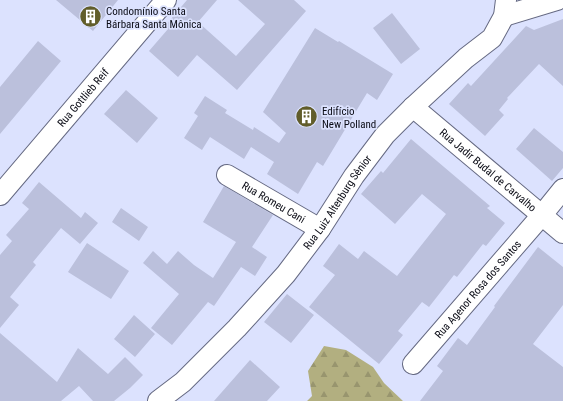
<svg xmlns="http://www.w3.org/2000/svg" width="563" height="401" font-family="'Roboto Condensed',sans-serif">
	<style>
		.forest { fill: url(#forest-firs) }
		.building { fill: #bbc0dc }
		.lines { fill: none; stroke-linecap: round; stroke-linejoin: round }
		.minor-casing { stroke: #656982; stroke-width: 22 }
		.minor { stroke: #fff; stroke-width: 20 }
		.labels { text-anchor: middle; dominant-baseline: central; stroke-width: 3.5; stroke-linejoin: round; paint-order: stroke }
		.poi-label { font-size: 11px; fill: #0a0b15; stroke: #dce2fe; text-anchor: start }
		.street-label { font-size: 11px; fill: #0a0b15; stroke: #dce2fe }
	</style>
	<defs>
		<pattern id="forest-firs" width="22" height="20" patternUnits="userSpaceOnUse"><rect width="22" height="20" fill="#b2af80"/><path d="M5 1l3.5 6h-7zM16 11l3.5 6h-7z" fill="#98956e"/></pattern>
	</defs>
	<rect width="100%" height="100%" fill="#dce2fe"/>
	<path class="forest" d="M324,346L346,350L373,367L384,383L403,401H307L312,396L308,371Z"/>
	<path class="building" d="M56,0H118L93,31Z
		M187,0H217L198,22L236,56L265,24L238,0H294L306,11L237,90L197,55L178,77L149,51L168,29L165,26Z
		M392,13L420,49L401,64L373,28Z
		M563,19V86L539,64L507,98L508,99L499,110L504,115L485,136L449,104L468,83L471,86L526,26L534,30Z
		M315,28L338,42L339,41L393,74L377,100L367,93L323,166L317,162L298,194L267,174L274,162L251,147L244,159L210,137L202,150L184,138L198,116L194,113L205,96L227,110L225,113L253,130L254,127L279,143L286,133L263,112Z
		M38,41L61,61L0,134V87Z
		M126,90L158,118L137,143L104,114Z
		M534,128L563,152V168L552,181L516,149Z
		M411,139L490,206L487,208L505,223L486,246L483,244L457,277L454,275L429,307L422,302L398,331L403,335L379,364L309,307L335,275L323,266L339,244L358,259L364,251L397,276L446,214L422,194L395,224L361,194L381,171L383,173Z
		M39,182L81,218L85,212L98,223L80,244L61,228L33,262L36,265L10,297L19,305L0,328V255L12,241L6,235L29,209L22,203Z
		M224,186L273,215L252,247L267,257L255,276L241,267L214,306L208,302L172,345L151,328L179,294L143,263L153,251L167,264L178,251L194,265L213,278L236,242L203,222Z
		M121,208L148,227L139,241L112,222Z
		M87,243L129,271L111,299L68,272Z
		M538,247L563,267V305L533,344L563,367V401H420L443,371L437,366L458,338L467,345L495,307L494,306Z
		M287,294L314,315L291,343L264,322Z
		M134,315L155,334L135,357L114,339Z
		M0,333L57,382L78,348L108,374L125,357L143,375L130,388L114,401H93L79,386L61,401H0Z
		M250,360L280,387L267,401H214Z"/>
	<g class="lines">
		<defs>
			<g id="minor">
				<path d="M504,16L557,0"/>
				<path id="s1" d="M413,107L563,233"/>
				<path id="s2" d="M227,175L320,229"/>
				<path id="s3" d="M0,195L166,0"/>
				<path id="s4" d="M413,364L542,215L563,189"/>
				<path id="s5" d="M158,401L183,382L237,328L286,274L320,229L354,176L385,135L413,107L466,58L492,38L504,16L506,0"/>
			</g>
		</defs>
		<use href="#minor" class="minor-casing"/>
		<use href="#minor" class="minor"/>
	</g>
	<defs>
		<symbol id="building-disc" viewBox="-11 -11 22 22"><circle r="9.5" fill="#615d2a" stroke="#dce2fe"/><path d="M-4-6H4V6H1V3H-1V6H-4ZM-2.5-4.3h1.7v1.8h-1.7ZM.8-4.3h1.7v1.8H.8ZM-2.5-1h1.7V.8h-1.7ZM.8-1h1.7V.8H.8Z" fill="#fff"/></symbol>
	</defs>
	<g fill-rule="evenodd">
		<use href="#building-disc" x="78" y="4" width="25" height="25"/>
		<use href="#building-disc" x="294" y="104" width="25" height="25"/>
	</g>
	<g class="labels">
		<g class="poi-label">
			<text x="106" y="11">Condomínio Santa<tspan x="106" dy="13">Bárbara Santa Mônica</tspan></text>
			<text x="322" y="111">Edifício<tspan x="322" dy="13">New Polland</tspan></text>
		</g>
		<g class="street-label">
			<text stroke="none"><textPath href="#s3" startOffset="128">Rua Gottlieb Reif</textPath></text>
			<text stroke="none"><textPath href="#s1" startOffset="98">Rua Jadir Budal de Carvalho</textPath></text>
			<text stroke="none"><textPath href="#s2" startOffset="54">Rua Romeu Cani</textPath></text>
			<text stroke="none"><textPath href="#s5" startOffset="269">Rua Luiz Altenburg Sênior</textPath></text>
			<text stroke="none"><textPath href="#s4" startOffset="99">Rua Agenor Rosa dos Santos</textPath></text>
		</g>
	</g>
</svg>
